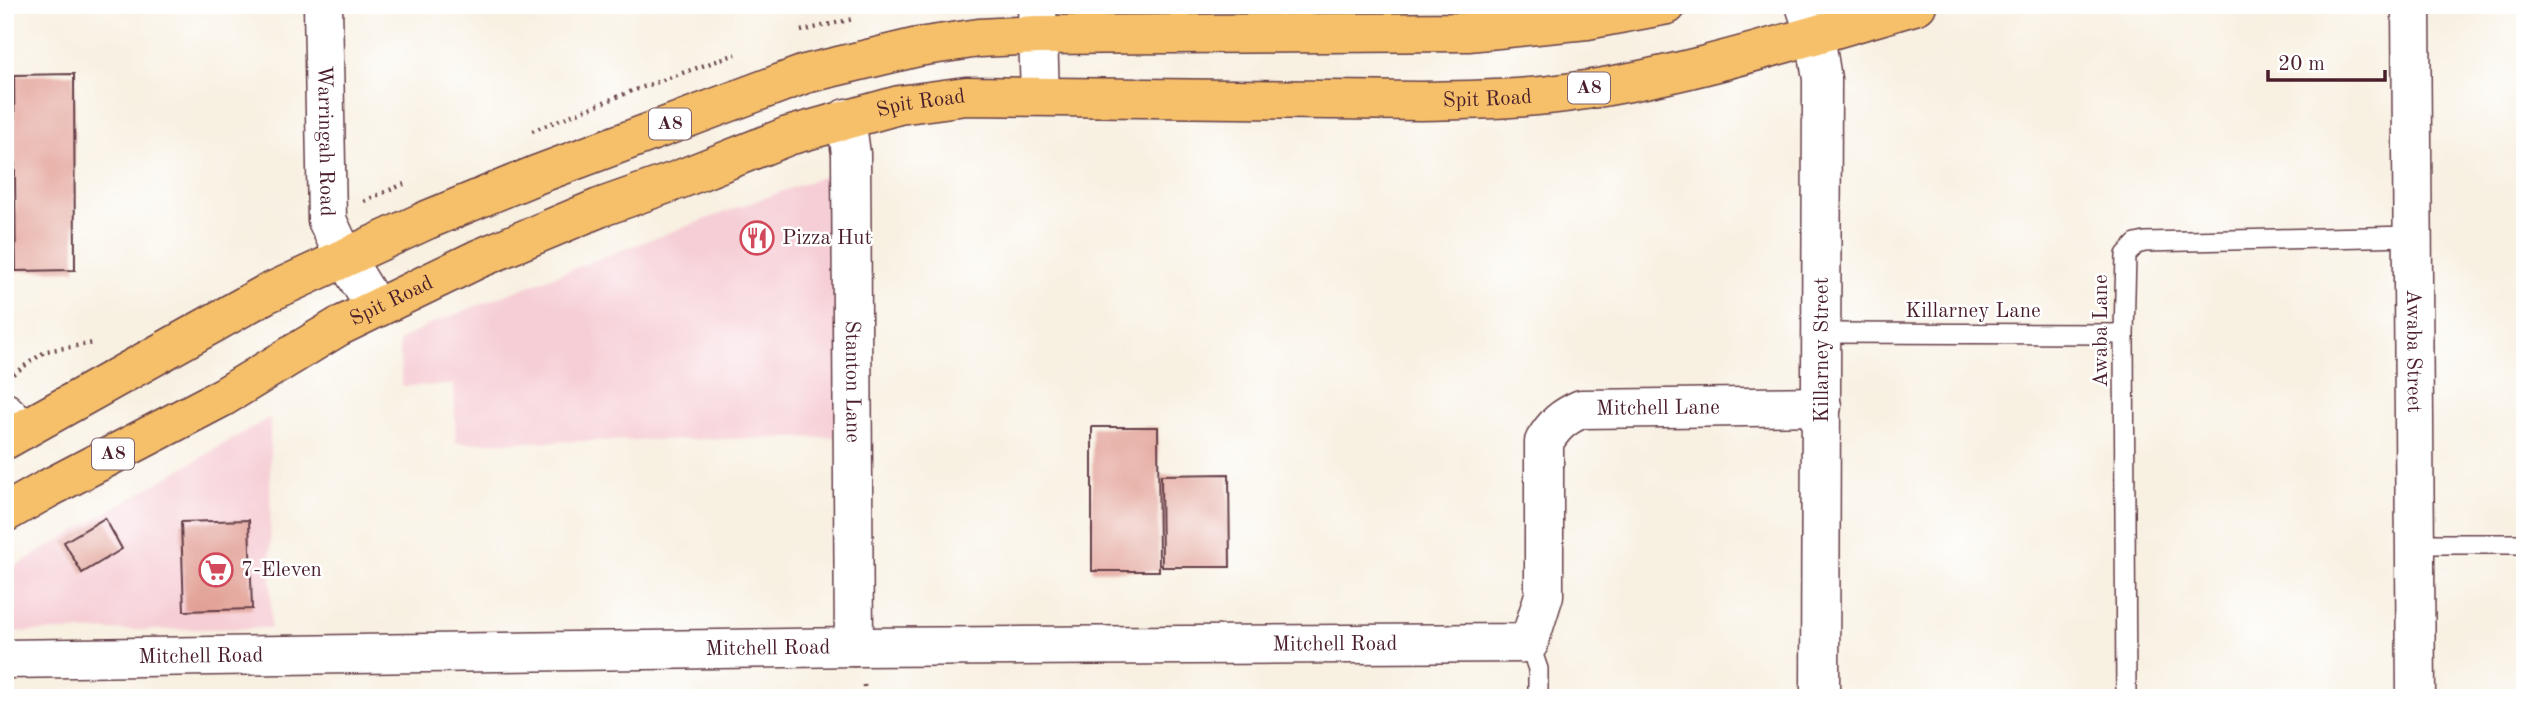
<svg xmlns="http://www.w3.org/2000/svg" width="2530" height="703" font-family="'Old Standard TT',serif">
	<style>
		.built { fill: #f6cfd6 }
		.building { fill: #e2a196 }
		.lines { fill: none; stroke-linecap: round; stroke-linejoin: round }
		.service-casing { stroke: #643e46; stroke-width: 22 }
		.minor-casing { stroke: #643e46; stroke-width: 41 }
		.tertiary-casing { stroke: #643e46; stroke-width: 41 }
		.trunk-casing { stroke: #643e46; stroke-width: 41 }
		.path { stroke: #643e46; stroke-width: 4.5; stroke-dasharray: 2 5; stroke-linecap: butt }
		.service { stroke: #fff; stroke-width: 19 }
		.minor { stroke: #fff; stroke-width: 38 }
		.tertiary { stroke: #fff; stroke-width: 38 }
		.trunk { stroke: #f6c06b; stroke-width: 38 }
		.labels { text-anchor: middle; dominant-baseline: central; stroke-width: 5; stroke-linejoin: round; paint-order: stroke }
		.shield { fill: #fff; stroke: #80626b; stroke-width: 2 }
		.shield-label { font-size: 19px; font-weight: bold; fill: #4a1f2b }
		.street-label { font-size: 21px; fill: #4a1f2b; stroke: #fff }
		.poi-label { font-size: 21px; fill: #4a1f2b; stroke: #fff; text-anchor: start }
	</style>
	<rect width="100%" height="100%" fill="#fff"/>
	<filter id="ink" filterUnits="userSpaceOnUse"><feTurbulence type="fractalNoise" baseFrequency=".0143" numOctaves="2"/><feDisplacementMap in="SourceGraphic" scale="14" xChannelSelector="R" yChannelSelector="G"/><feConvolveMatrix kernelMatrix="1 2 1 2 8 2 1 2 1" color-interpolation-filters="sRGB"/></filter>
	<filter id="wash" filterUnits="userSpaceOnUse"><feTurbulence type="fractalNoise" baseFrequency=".00686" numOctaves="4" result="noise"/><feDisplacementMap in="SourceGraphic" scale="28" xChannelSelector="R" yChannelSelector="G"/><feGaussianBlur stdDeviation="1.57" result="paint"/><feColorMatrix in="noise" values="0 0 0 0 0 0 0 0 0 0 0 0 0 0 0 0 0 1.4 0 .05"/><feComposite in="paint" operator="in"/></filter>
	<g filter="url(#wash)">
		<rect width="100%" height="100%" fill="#f8f0e1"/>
		<path class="built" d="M838,171L842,437L456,443L454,385L402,386L399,341L430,324L627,248Z
			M270,417L271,628L5,632V572Z"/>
		<g id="blocks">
			<path class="building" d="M74,74L75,270L16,271L14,75Z
				M1092,427H1158L1159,571H1092Z
				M1229,474L1230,567H1162L1161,475Z
				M105,518L122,549L82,573L64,542Z
				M249,520L252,609L184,611L181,522Z"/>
		</g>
	</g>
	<g filter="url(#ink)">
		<use href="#blocks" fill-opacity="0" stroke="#643e46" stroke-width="2"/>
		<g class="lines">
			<defs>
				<path id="service" d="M1823,333L2124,334
					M2416,544H2525
					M1529,643L1538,669V698
					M2126,698L2124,334L2126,255L2136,244L2145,242L2411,236"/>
				<g id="minor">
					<path id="s1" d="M323,5L327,220L345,258L375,307"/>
					<path d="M1037,5L1040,95"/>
					<path d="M1805,5L1815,35L1822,79L1820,698"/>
					<path id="s2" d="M846,118L851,154L854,647"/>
					<path d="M5,412L23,430"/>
					<path id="s3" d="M5,659L854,647L1529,643L1544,595V442C1554,425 1563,417 1581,409L1822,406"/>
				</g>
				<g id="tertiary">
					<path id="s4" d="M2411,5L2416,698"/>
				</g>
				<g id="trunk">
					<path d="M5,440L264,295L427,220L536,175L805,74L918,47L979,38L1038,35L1468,32L1587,20L1667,5"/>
					<path id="s5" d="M5,513L49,488L223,397L338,327L478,259L599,208L678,180L788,136L899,105L966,96L1421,101C1464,100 1506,100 1549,95C1674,80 1796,40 1917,5"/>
				</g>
			</defs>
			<use href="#service" class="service-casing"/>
			<use href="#minor" class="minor-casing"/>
			<use href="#tertiary" class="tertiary-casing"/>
			<use href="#trunk" class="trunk-casing"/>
			<path class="path" d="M801,31L853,19
				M532,131L632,91L736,54
				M364,201L404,184
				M13,374L46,351L94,343
				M864,685L865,698"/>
			<use href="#service" class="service"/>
			<use href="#minor" class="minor"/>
			<use href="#tertiary" class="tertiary"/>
			<use href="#trunk" class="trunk"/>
		</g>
	</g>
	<defs>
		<symbol id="restaurant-ring" viewBox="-11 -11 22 22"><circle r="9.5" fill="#fff" stroke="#d1495b" stroke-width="1.5"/><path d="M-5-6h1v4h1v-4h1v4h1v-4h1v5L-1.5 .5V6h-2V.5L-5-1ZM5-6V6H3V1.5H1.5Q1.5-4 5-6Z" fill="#d1495b"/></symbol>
		<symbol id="supermarket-ring" viewBox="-11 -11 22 22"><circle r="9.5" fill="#fff" stroke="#d1495b" stroke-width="1.5"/><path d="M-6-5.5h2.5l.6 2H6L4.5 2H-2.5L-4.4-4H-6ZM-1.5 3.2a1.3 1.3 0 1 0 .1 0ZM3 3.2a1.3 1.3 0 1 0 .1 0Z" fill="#d1495b"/></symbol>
	</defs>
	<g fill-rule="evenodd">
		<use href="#restaurant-ring" x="738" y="219" width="38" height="38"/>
		<use href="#supermarket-ring" x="197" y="551" width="38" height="38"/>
	</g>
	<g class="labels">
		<g class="shield">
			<rect x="1568" y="72.5" width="42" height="31" rx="5"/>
			<rect x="649" y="108.5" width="42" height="31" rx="5"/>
			<rect x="92" y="438.5" width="42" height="31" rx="5"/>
		</g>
		<g class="shield-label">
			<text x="1589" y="88">A8</text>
			<text x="670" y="124">A8</text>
			<text x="113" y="454">A8</text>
		</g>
		<g class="street-label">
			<text stroke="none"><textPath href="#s5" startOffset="1575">Spit Road</textPath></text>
			<text stroke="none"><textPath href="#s5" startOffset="1008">Spit Road</textPath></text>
			<text stroke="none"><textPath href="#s1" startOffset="136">Warringah Road</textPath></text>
			<text stroke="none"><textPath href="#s5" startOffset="441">Spit Road</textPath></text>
			<text x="1973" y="311">Killarney Lane</text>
			<text transform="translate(2101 331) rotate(-90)">Awaba Lane</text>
			<text transform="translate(1822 350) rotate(-90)">Killarney Street</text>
			<text stroke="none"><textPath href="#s4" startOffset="346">Awaba Street</textPath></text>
			<text stroke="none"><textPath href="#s2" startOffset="264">Stanton Lane</textPath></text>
			<text stroke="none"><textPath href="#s3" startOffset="1855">Mitchell Lane</textPath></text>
			<text stroke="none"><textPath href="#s3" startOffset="1330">Mitchell Road</textPath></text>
			<text stroke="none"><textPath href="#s3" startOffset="763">Mitchell Road</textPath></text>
			<text stroke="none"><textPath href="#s3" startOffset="196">Mitchell Road</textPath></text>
		</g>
		<g class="poi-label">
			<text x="782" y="238">Pizza Hut</text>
			<text x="241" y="570">7-Eleven</text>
		</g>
	</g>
	<rect width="2530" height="703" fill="none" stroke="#fff" stroke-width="28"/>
	<path d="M2268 70v10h117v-10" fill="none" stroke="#4a1f2b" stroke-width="3.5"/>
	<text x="2278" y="70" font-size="21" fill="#4a1f2b" stroke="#ffffff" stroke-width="5" paint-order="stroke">20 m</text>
</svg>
